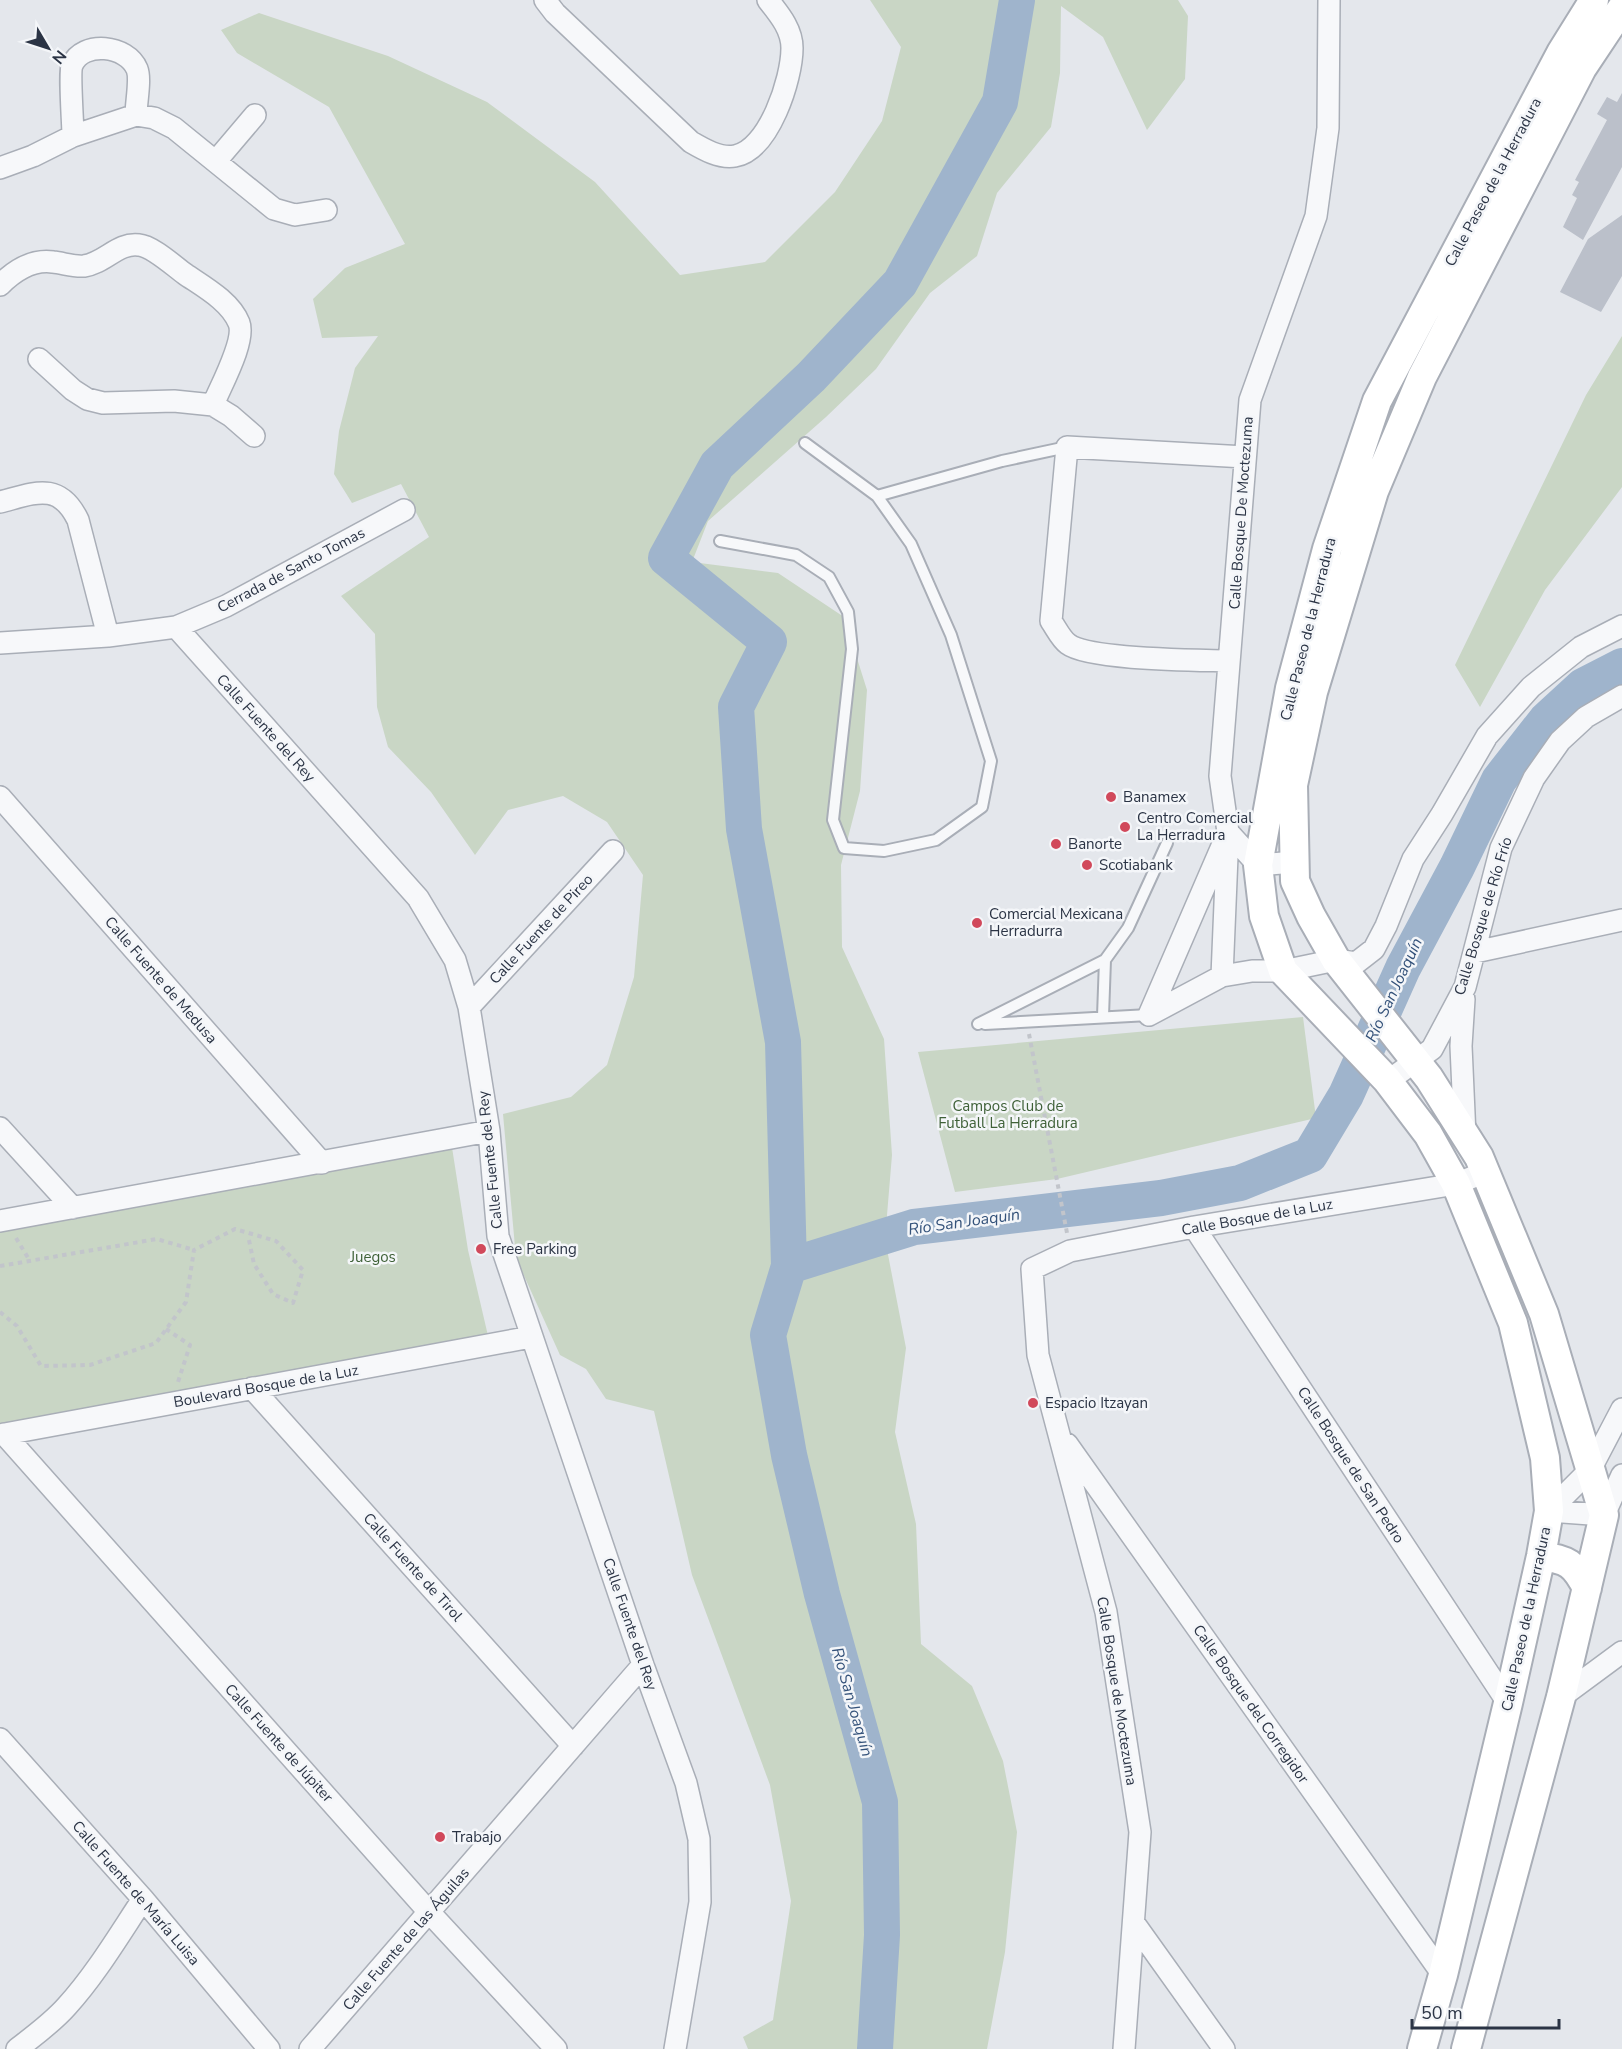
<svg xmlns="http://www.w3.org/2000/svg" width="1622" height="2049" font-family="'Nunito Sans',sans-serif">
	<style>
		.green { fill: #c9d6c5 }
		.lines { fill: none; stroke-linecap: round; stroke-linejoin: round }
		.river { stroke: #9fb4cc; stroke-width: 36 }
		.building { fill: #bbc0ca }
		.service-casing { stroke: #a9aeb7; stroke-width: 14 }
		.minor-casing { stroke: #a9aeb7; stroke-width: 24 }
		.secondary-casing { stroke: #a9aeb7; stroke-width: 32 }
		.path { stroke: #c2c5cb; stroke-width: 4; stroke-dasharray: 4.5 4.5; stroke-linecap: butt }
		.service { stroke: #f7f8fa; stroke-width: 10 }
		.minor { stroke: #f7f8fa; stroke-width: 21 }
		.secondary { stroke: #fff; stroke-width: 28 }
		.poi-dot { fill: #d1495b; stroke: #f4f6f9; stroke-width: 2 }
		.labels { text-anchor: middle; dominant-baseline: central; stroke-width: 5; stroke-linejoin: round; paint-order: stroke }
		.street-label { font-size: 15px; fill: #2b3445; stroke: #f4f6f9 }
		.poi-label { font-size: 15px; fill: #2b3445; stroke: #f4f6f9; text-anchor: start }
		.park-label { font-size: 15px; fill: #3f6138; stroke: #f4f6f9 }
		.water-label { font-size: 16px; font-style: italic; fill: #34527a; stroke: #f4f6f9 }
	</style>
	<rect width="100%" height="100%" fill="#e4e7ec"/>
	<path class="green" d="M870,0H1178L1188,16L1185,79L1147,130L1103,37L1061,6L1060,73L1051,127L997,193L977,256L930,293L876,369L826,417L708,521L692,562L778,573L844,617L867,690L860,791L841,865L842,947L884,1039L892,1155L885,1239L906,1348L895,1432L916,1524L921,1644L972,1686L1003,1761L1017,1832L1005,1952L987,2049H748L743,2037L773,2020L791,1901L770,1785L692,1575L654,1411L606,1399L586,1369L560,1355L516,1258L503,1114L571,1097L607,1065L634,977L643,875L607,822L563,796L508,810L475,855L431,792L388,747L377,707L375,634L341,596L429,537L401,484L352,503L334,474L339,431L355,368L378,336L322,338L313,299L345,268L405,244L329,107L237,53L221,30L259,13L388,56L487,102L595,182L680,275L765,262L835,192L882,121L901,47Z
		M1622,336V487L1545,590L1480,707L1455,665L1586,395Z
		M1303,1017L1316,1118L1057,1179L955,1192L918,1052Z
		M451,1141L468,1250L489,1340L0,1430V1224Z"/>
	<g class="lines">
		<path class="river" d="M789,1266L914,1227L1161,1198L1240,1183L1310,1155L1346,1095L1403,968L1457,867L1499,780L1546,720L1583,686L1622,666
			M875,2049L882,1935L880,1802L822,1594L789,1455L768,1335L789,1266L783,1042L744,829L736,707L769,642L666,558L717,465L811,377L900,283L1000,102L1017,0"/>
	</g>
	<path class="building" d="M1622,93V167L1583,240L1563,227L1577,198L1572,195L1579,182L1575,180L1607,120L1597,114L1607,97L1617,102Z
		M1622,215V276L1601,312L1560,292L1588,239Z"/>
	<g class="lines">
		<defs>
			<path id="service" d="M877,496L1002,461L1067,447
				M720,541L796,555L829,577L848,612L852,649L833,820L844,848L884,851L936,840L982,807L991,761L951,635L911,544L877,496L805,443
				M1103,1016L1105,960
				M978,1024L1105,960L1128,928L1167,843
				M985,1024L1149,1015"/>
			<path id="minor" d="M545,0L555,13L691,142C703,149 720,159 735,156C769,150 792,79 792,48C792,29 779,14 768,0
				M73,136C73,124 69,73 72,65C83,40 127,45 137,69C141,79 136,103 136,115
				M216,161L255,115
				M0,168L33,156L73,136L136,115L154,118L174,128L274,209L295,215L326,210
				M0,285C14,271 32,259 53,262C63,263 74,267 84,266C105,263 118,242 139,245C152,246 174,266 185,274C204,287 230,301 239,323C246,341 220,387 213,405L174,401L103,403L87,399L73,390L39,359
				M213,405L231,416L254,436
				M0,502C35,493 59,481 78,520L108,636
				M176,627L418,898L455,960L469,1007L489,1131L498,1236L643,1665L686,1783L699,1839L700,1902L675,2049
				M0,643L108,636L176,627L226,606L404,510
				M1229,661C1198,660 1089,660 1068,644C1061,639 1056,628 1051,621L1067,447L1245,457
				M0,797L322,1163
				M1228,832L1258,865L1295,862
				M1475,952L1622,920
				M1222,976L1228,832L1220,776L1250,400L1316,216L1328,128L1329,0
				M1464,999L1461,1046L1465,1136
				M469,1007L613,851
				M1149,1015L1222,976L1252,971H1283L1336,960L1356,963L1374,949L1386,926L1413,859L1442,814L1487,736L1531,687L1581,647L1622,626
				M1149,1015L1223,844
				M1388,1081L1432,1049L1465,987L1501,848L1534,778L1560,741L1586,717L1622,696
				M0,1128L73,1208
				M0,1221L489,1131
				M1194,1227L1508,1703
				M252,1388L573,1746
				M4,1434L429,1912L556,2049
				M0,1435L531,1337
				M1067,1444L1443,1975
				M1549,1511L1590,1470L1622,1409
				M1549,1511L1604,1515L1622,1475
				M1561,1697L1622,1652
				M0,1739L143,1899L269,2049
				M1134,1923L1224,2049
				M17,2049C34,2036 52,2023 67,2006C96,1974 119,1935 143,1899
				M310,2049L643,1665
				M1124,2049L1140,1832L1106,1612L1038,1355L1032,1269L1070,1251L1194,1227L1456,1184L1485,1172"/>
			<path id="secondary" d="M1541,1556C1568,1560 1574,1563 1587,1588
				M1422,2049L1443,1975L1508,1703L1541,1556L1549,1511L1545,1458L1513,1323L1456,1184L1428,1134L1387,1080L1283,971L1264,916L1258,865L1290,688L1327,549L1377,401L1561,53L1594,0
				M1466,2049L1561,1697L1604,1515L1544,1314L1479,1157L1429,1078L1336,960L1311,916L1295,881L1293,785L1313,692L1374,491L1422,377L1582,68L1622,8"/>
		</defs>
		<use href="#service" class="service-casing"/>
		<use href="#minor" class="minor-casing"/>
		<use href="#secondary" class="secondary-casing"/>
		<path class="path" d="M1029,1034L1067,1233
			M16,1238L30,1261
			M0,1266L157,1239L194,1250
			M0,1312L17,1326L41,1366L90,1365L156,1343L186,1302L194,1250L235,1229L276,1241L303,1270L293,1303L273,1294L254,1264L249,1240
			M166,1329L190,1345L178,1382"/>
		<use href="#service" class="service"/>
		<use href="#minor" class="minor"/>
		<use href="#secondary" class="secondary"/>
	</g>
	<g class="poi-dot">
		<circle cx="1111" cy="797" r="6"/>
		<circle cx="1125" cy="827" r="6"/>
		<circle cx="1056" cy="844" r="6"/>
		<circle cx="1087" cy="865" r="6"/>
		<circle cx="977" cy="923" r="6"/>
		<circle cx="481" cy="1249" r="6"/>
		<circle cx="1033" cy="1403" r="6"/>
		<circle cx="440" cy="1837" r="6"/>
	</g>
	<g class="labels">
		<g class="street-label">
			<text transform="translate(1493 182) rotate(-62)">Calle Paseo de la Herradura</text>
			<text transform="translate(1241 513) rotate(-86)">Calle Bosque De Moctezuma</text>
			<text transform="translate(291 570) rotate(-28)">Cerrada de Santo Tomas</text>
			<text transform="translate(1308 629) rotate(-76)">Calle Paseo de la Herradura</text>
			<text transform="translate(266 728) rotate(48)">Calle Fuente del Rey</text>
			<text transform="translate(1483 916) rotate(-73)">Calle Bosque de Río Frío</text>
			<text transform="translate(541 929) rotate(-47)">Calle Fuente de Pireo</text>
			<text transform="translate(161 980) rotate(49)">Calle Fuente de Medusa</text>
			<text transform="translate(490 1160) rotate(-96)">Calle Fuente del Rey</text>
			<text transform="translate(1257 1217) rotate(-10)">Calle Bosque de la Luz</text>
			<text transform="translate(266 1386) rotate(-10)">Boulevard Bosque de la Luz</text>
			<text transform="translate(1351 1465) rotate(57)">Calle Bosque de San Pedro</text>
			<text transform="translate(413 1567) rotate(48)">Calle Fuente de Tirol</text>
			<text transform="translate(1526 1619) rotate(-78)">Calle Paseo de la Herradura</text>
			<text transform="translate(630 1624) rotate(71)">Calle Fuente del Rey</text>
			<text transform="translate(1117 1691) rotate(81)">Calle Bosque de Moctezuma</text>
			<text transform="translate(1251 1704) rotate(55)">Calle Bosque del Corregidor</text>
			<text transform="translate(279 1743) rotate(48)">Calle Fuente de Júpiter</text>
			<text transform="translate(136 1893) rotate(49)">Calle Fuente de María Luisa</text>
			<text transform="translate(406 1939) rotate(-49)">Calle Fuente de las Águilas</text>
		</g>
		<g class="poi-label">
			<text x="1123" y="797">Banamex</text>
			<text x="1137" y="818">Centro Comercial<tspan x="1137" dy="17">La Herradura</tspan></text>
			<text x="1068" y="844">Banorte</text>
			<text x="1099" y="865">Scotiabank</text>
			<text x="989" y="914">Comercial Mexicana<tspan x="989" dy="17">Herradurra</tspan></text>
			<text x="493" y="1249">Free Parking</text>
			<text x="1045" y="1403">Espacio Itzayan</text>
			<text x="452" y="1837">Trabajo</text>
		</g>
		<g class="park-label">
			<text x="1008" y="1106">Campos Club de<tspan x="1008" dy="17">Futball La Herradura</tspan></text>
			<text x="373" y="1257">Juegos</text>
		</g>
		<g class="water-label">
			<text transform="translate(1394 990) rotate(-65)">Río San Joaquín</text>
			<text transform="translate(964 1222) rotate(-8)">Río San Joaquín</text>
			<text transform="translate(852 1702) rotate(74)">Río San Joaquín</text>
		</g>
	</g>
	<g transform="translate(48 48) rotate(129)" stroke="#f4f6f9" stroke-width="4.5" paint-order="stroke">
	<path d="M0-4.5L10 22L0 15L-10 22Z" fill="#2b3445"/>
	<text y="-9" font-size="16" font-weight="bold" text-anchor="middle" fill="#2b3445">N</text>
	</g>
	<path d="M1412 2019v9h147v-9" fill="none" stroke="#2b3445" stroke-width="3"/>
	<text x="1421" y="2019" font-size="18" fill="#2b3445" stroke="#f4f6f9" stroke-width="4.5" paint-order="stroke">50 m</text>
</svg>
